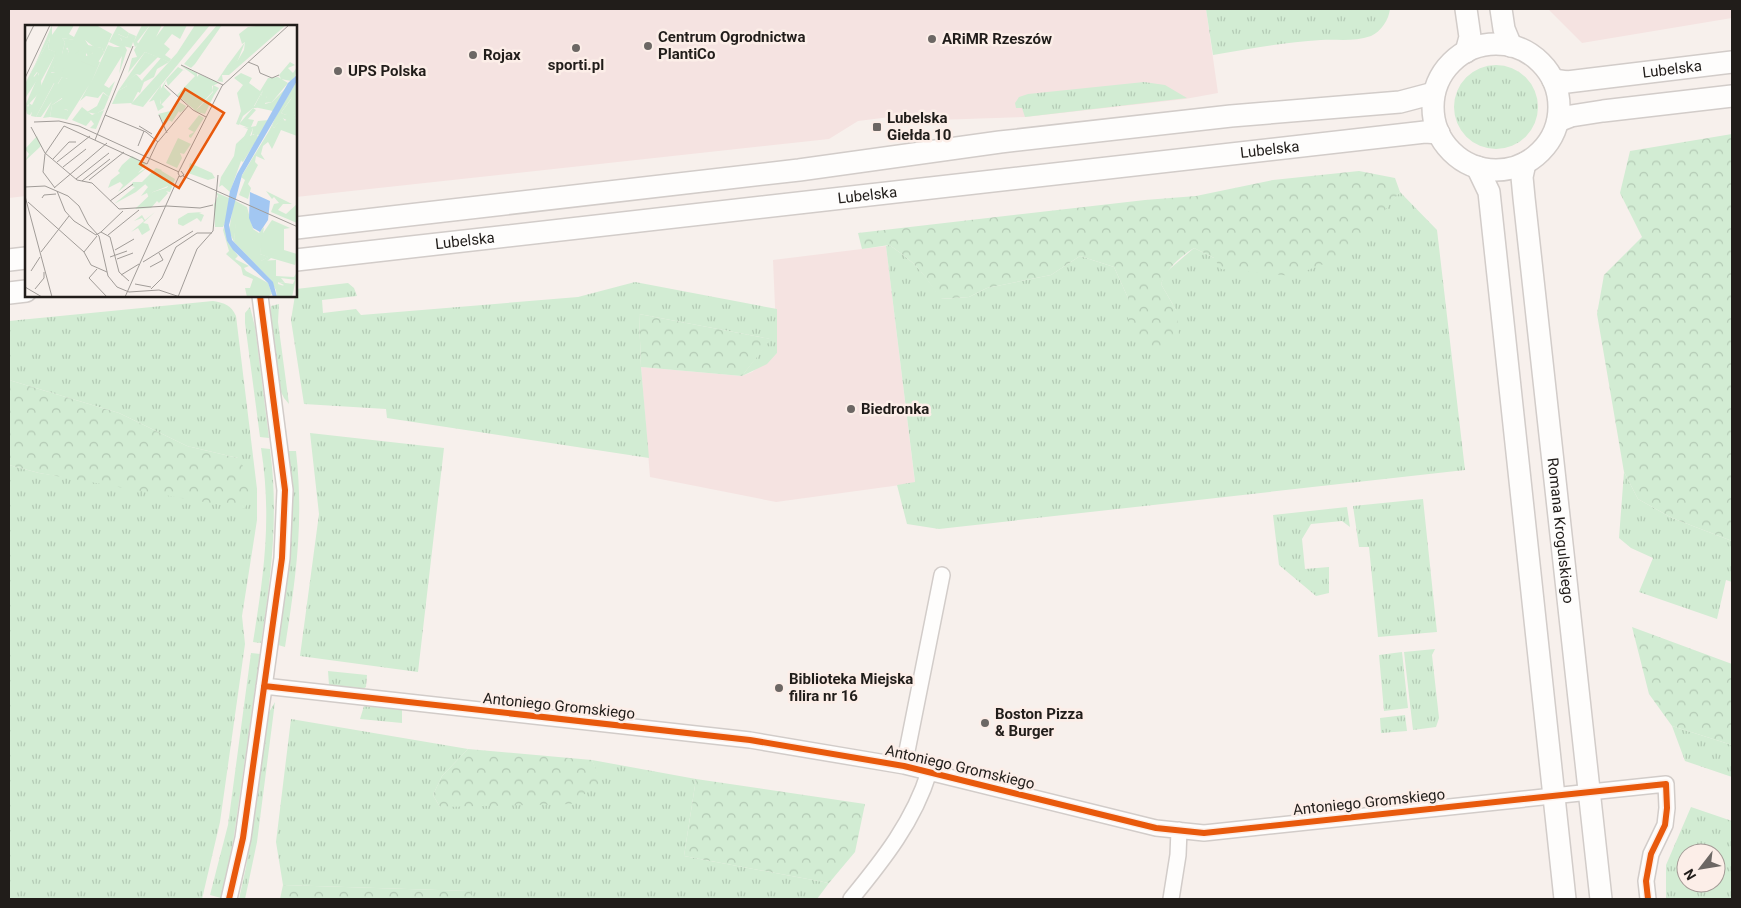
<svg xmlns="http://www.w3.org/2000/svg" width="1741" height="908" font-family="Roboto,sans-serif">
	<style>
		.commercial { fill: #f5e3e1 }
		.grass { fill: url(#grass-tufts); fill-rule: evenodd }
		.forest { fill: url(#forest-crowns) }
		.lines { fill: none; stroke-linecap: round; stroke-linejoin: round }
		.street-casing { stroke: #d2ccc9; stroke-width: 18 }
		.secondary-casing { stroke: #d2ccc9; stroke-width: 24 }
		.street { stroke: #fefdfc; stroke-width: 15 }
		.secondary { stroke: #fefdfc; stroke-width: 21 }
		.cycleway-casing { stroke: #fceee8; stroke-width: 9 }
		.cycleway { stroke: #e8590c; stroke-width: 6 }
		.poi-dot { fill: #6c6764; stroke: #fceee8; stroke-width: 2 }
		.labels { text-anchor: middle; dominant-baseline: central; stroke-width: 5; stroke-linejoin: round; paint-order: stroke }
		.poi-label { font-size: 15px; font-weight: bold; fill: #211d1a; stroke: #fceee8; text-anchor: start }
		.street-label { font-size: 15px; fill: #211d1a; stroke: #fceee8 }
		.inset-road { fill: none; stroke: #a19c98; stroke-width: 1 }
		.view { fill: #e8590c; fill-opacity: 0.15; stroke: #e8590c; stroke-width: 2.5 }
		.inset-edge { fill: none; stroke: #211d1a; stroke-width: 2.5 }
	</style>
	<defs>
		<pattern id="grass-tufts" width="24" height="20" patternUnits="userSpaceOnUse" patternTransform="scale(1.25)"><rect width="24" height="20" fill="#d2ecd3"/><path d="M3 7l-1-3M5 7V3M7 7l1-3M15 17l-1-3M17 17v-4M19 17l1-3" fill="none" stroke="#b4cab5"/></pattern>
		<pattern id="forest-crowns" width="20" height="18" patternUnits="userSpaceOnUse" patternTransform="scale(1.25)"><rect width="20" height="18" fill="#d2ecd3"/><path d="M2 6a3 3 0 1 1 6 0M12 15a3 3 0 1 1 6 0" fill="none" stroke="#b4cab5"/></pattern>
	</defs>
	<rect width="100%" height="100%" fill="#f7f0ec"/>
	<path class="commercial" d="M9,9H1206L1218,93L1185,99L1025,117L906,121L890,117L858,121L829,139L296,197V26H26V196L9,198Z
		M1548,9H1732V18L1582,43Z
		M886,246L915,483L776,502L650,477L641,367L742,376L752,372L777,353L773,260Z"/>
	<path class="grass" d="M1206,9H1390C1389,19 1381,32 1371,36C1354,42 1338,39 1321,40C1284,42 1248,49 1213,55Z
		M1454 107a42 42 0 1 1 84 0a42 42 0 1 1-84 0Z
		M1144,82L1165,85L1187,98L1025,117L1022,108H1016L1015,103L1019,97L1028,94Z
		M1400,192L1437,230L1465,470L939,529L907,524L897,485L915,482L886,246L889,245C915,262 924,273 941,299L969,297L987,288L1051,275L1080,256L1114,267L1128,298V319L1176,310L1161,284L1165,273L1194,248L1214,258L1369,227Z
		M635,282L777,309V353L767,364L742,376L770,339L639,314L641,367L649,458L387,418L386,409L304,404L291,320L296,289L348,283L354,288L357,296L322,300L323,313L356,309L361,315L578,297Z
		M213,301C225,303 231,305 236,316L257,489V520L242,616L245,644L220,822L202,899H9V465L39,473L111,484L238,458L187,446L119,413L9,380V321Z
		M279,304L278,322L289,404L284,398L280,390L271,325V306Z
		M250,307L255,327L269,438L260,437L245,323V313Z
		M310,433L444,448L418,672L300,656L319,514Z
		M261,448L270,449C279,515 271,578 261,643L253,642C264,573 272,518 261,448Z
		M288,451H296C304,522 296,577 285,647L278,645C288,578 297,519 288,451Z
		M1624,472L1638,499L1672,518L1732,541V582L1726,580L1717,619L1639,592L1653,558L1631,548L1619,538Z
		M1423,499L1437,632L1378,637L1369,547H1359L1353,506Z
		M1347,507L1350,527L1342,521L1311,524L1302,539L1305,569L1329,567V593L1316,596L1279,565L1273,515Z
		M1435,649L1432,655L1439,718L1436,727L1413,730L1404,652Z
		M1402,652L1408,708L1384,711L1379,655Z
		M251,653L260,654L233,843L221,898L210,895L228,825Z
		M328,671L367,675L366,687L363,689L329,685Z
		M275,702L257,842L245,899H239L246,867L268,714Z
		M364,706L402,710V723L360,719Z
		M1405,715L1407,731L1381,733L1380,718Z
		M291,719L468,749L442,776L433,795L440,807L600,782L592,760L696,779L684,856L829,883L817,899H473L469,891L283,885L276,842Z
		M1672,726L1732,745V777L1685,761Z
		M1691,807L1732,821V899H1666V865ZM1686,853H1716V883H1686Z"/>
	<path class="forest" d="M1732,134V541L1672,518L1638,499L1624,472L1597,314L1604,275L1642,237L1620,193L1630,151Z
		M1359,171L1395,178L1400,192L1354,248L1337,259L1292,276L1221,269L1214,258L1194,248C1180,257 1167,268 1161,284L1176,310L1179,335L1168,350H1152L1139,341L1128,319V298L1114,267L1080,256L1051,275L987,288L969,297L940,299C924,273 915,262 889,245L862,249L858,233L1145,200L1196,196L1273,180Z
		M639,314L771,339L742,376L641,367Z
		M9,380L119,413L187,446L238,458L257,489L244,509L39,473L9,465Z
		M1632,627L1732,664V745L1672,726L1649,694Z
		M468,749L592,760L601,782L571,804L440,807L433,795L442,776Z
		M696,779L865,804L855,852L829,883L684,856Z
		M283,885L470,891L473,899H280Z"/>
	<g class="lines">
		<defs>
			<path id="street" d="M264,686L750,740L904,766L1156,828L1204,833L1666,784L1667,808L1665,825L1651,854L1646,881L1648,899
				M904,766L942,575
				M229,899L243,838L282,558L285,490L260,296
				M851,899C883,860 914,821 929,772
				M1171,899L1178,855L1179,830"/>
			<g id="secondary">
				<path d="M1501,9L1504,29L1511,46"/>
				<circle cx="1496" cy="107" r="63"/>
				<path d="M1466,52L1470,37L1466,9"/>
				<path id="s1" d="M1553,80L1567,82L1732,62"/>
				<path d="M1558,121L1571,116L1603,111L1732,96"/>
				<path id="s2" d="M1525,163L1522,177L1524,198L1601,899"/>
				<path d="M1477,167L1489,192L1565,899"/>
				<path d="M296,228L799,170L1000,142L1231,116L1400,102L1434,93"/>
				<path d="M9,260L26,258"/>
				<path id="s3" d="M296,260L1425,132L1439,133"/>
				<path d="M9,293L26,291"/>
			</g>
		</defs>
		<use href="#street" class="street-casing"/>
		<use href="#secondary" class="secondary-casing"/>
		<use href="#street" class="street"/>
		<use href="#secondary" class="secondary"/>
		<defs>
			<path id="cycleway" d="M264,686L750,740L904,766L1156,828L1204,833L1666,784L1667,808L1665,825L1651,854L1646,881L1648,899
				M229,899L243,838L282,558L285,490L260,296"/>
		</defs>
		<use href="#cycleway" class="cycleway-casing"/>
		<use href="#cycleway" class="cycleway"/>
	</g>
	<g class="poi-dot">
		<circle cx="932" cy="39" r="5"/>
		<circle cx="648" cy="46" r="5"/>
		<circle cx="576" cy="48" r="5"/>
		<circle cx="473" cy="55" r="5"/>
		<circle cx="338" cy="71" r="5"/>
		<rect x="872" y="122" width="10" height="10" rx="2.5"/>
		<circle cx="851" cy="409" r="5"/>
		<circle cx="779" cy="688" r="5"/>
		<circle cx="985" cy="723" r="5"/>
	</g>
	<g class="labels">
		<g class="poi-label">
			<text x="658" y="37">Centrum Ogrodnictwa<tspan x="658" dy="17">PlantiCo</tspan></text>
			<text x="942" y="39">ARiMR Rzeszów</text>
			<text x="483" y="55">Rojax</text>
			<text x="576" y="65" text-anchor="middle">sporti.pl</text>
			<text x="348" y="71">UPS Polska</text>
			<text x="887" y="118">Lubelska<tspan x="887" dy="17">Giełda 10</tspan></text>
			<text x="861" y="409">Biedronka</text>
			<text x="789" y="679">Biblioteka Miejska<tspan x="789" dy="17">filira nr 16</tspan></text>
			<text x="995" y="714">Boston Pizza<tspan x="995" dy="17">&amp; Burger</tspan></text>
		</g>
		<g class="street-label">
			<text stroke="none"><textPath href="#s1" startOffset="120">Lubelska</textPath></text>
			<text stroke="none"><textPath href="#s3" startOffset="980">Lubelska</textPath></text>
			<text stroke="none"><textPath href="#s3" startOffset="575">Lubelska</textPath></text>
			<text stroke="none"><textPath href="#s3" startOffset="170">Lubelska</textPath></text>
			<text stroke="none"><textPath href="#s2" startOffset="370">Romana Krogulskiego</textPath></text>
			<text transform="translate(559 706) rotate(6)">Antoniego Gromskiego</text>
			<text transform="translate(960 767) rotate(13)">Antoniego Gromskiego</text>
			<text transform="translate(1369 802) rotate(-6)">Antoniego Gromskiego</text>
		</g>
	</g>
	<g transform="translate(25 25)">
		<rect width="272" height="272" fill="#f7f0ec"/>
		<path d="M27,0V10L34,0H49L44,9L49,12L55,0H71L87,9L79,28L77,23L69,22L60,15L68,28L63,31L61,28H54L75,37L66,58L83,20L89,22H95L84,17L93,0L104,8L102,13L93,9L102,25L94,49L97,31L79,60L84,63L90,56L84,72L78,67L73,73L61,71L55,76L64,60L42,95L39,94L43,85L39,84L37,73L27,80L25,92L18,93L27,76L16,92H11L30,57L33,59L37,52L43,54L29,47H26L29,51L26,57L5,90L2,89L4,78L7,80L10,74L29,32L30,27L23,24L25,13L9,42ZM37,13L49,15L42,22L44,26L34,44L28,43L37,29L40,17ZM125,0H137L131,12L140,0H162L155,14L147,9L139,19L145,24L140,30L146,34L144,37L120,27L103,48L107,33L112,32L109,25ZM239,0H261L204,50H197L198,57L192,56L202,41L213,35L219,25L220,17L217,19L214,9L223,2ZM265,37L270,40L263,43L268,48L272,42L270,52L266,56L256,54L254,50ZM155,40L172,48V52L174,49L194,58L187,61L188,66L171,85L189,70L180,89L172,87L152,70L170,51ZM6,47L9,52L13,47L14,52L1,72L0,59ZM216,48L227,53L224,58L235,66L243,53L253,52L263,58L247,77L239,78L242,71H236L238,65L229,81L233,83H228L218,91L214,100L211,99L216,86L212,68L218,60L209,53ZM111,49L118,57L107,78L87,79L93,66L102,61L100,58ZM141,55L139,62L146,69L136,80L134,67ZM272,56V71L261,90L256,88L266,74ZM154,77L161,81L159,85L155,88L154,86L147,97L144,95L140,100L133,89L149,85ZM57,82L67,90L79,85L71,104L65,103L69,99L66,95L61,101L47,95ZM268,86L272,97V111L256,105L249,120L244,106L247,100L249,103L257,92L260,96ZM174,90L179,93L166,113L164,112V110L169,107L163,104ZM228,103L225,111L232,108L233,113L216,136L205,167L197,160L194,162L196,152L209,131L211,119ZM12,111L16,121L0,136L4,129L0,124ZM153,113L166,119L159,129L155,128L157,133L152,143L141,138ZM107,131L121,139L113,148L124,141L93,167L98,160L95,157L83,163L86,155L95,148L93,146L97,140ZM165,138L187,148L190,153L183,155L163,148ZM131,143L137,145L111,167L89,179L110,162L106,161L108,157H117ZM144,162L141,166L143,168L134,178L132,176L126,183L110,184L128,167ZM241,166L267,179H258L253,185L261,189L272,179V198L246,187L249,179L254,178L249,172L247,174ZM190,167L204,173L202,194L198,202H190L189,179L193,171ZM209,175L222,182L213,179L209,217L204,206ZM130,187L118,198L123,199L125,205L117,210L113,203L106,207L119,196L117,193L109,196L117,190L120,195ZM177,187L174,188L179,190L176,197L172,193L158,201L153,199V194L163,188ZM247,195L265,203L259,204V225L272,229L270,240L246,233L241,237L236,236L243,232L235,229L236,211ZM272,250L267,272H252L251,265L259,260L253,257L268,259Z" fill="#d2ecd3" fill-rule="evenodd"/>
		<path d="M117,0H125L112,17L114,19L110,22L108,17L106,23L98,21L96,13L93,15L90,11V8L102,13L104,8L111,11L109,16ZM192,0H197L170,39L166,43L159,39ZM25,13L23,24L31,27L29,32L16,56L17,65L2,81L7,83L2,89L0,81L14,49L12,47L8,52L6,47ZM37,13L50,15L41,24L44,25L37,47H31L43,52L40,54L37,52L32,60L29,58L11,92L6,91L8,81L28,51L25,48L31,47L28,43L33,29H37L40,17ZM59,14L63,20L77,23L79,28L70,42L55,36V29L50,30L54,25L61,28V31L68,28L63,26ZM220,17L213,35L204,42L202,41ZM120,27L133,32L115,50L111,49L101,58L102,61L93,66ZM136,33L144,37L132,44L129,52L119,57L115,68L112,66L118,54ZM153,42L162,47L158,45L143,61L141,55ZM272,56V65L256,88L261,90L262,83L272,71V97L268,87L262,95L257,93L249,103L247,100L252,89ZM136,60L135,78L139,82L133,86L129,75L124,77ZM188,60L194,63L185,76L171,86L188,67ZM261,63L248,86L229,82L238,65L236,71H242L240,79L247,77ZM78,68L84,72L79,84L71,89L62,87L72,81ZM40,72L39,84L44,86L41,91L39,94L25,92L27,80ZM228,83L231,85L223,94L229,95L226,102L231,101L233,96L244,95L218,137L216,136L224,121L234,110L228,109L226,114L228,103L216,118L223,104L218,102L224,103L214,99ZM244,106L248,107L249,120L247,124L243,117L238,121L236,129L240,135L231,131L230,137L233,140L223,159L226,163L223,174L214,170L220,155L216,152ZM135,145L150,154L145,167L140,166L143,161L128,167L124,173L122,168L116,171L123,162L120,159L123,154ZM212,178L222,182L228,204L234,208L239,202L235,229L244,232L236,236L251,235V251L269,252L272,247L271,255L256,253L260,258L253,257V259L259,261L252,267L245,254L209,217ZM202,194V216L213,231L210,234L224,241L219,243L221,246L243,258L247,269L242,272H247H222L220,263H225L228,254L218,250L216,242L201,229L204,226L198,205Z" fill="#d2ecd3"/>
		<path d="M170,0H185L118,82L106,79L152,28Z" fill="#d2ecd3"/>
		<path d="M272,50V56L217,150L204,200L207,215L248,257L252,272H248L243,258L208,225L202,216L199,201L205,166L212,149L263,58ZM225,167L245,176L243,195L235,207L228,203L224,193Z" fill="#a2c7f2"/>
		<path class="inset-road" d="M0,18L9,0M223,37L233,41L235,48L247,53L254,50M156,40L198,60M0,53L25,0M140,60L168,85L181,92M80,90L121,107L133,117M134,90L142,108M9,97L34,96L54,101L154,147M114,101L127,109M6,102L20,128L52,155L67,158L94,184L142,181L175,183L188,180M70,115L108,21M113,121L119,106M28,134L44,117H51M32,137L65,111M38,142L61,124M156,146L159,150L155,152L153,148L197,61L264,0M158,151L273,202M51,154L84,128M64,155L99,127M57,156L85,134M0,162L20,161L43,171L54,181L63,199L74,211L83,251L92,262L104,267L134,265L155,272M29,163L82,118M30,163L18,147L20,129L39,101L122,139L132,118L163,81M32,166L40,186L49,196L71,210L76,207L85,212L94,247L104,256M0,171L27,272M17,173L19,170L31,169M85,176L108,159M3,177L59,227L66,240L82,247M76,207L98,186M83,210L114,185M90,225L109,214M16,227L44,191M59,227L72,211M85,232L102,226M92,234L108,228M118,237L168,206M125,242L138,235L134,228M72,244L64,253L82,272M6,246L15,232M96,250L114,239M110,259L126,262M0,262L17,272M10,264L19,253V247M126,264L137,253L151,222L172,208H187M100,272L154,151M153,272L172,224L188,206L193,150"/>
		<path class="view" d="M160,64L199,88L154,163L115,139Z"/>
		<rect width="272" height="272" class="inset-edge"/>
	</g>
	<rect width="1741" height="908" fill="none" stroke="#211d1a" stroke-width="20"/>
	<g transform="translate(1701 868) rotate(239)"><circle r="24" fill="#fceee8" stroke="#a49a96"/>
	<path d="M0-4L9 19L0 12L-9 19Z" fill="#6c6764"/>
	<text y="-8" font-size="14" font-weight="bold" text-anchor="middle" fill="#211d1a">N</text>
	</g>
</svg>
